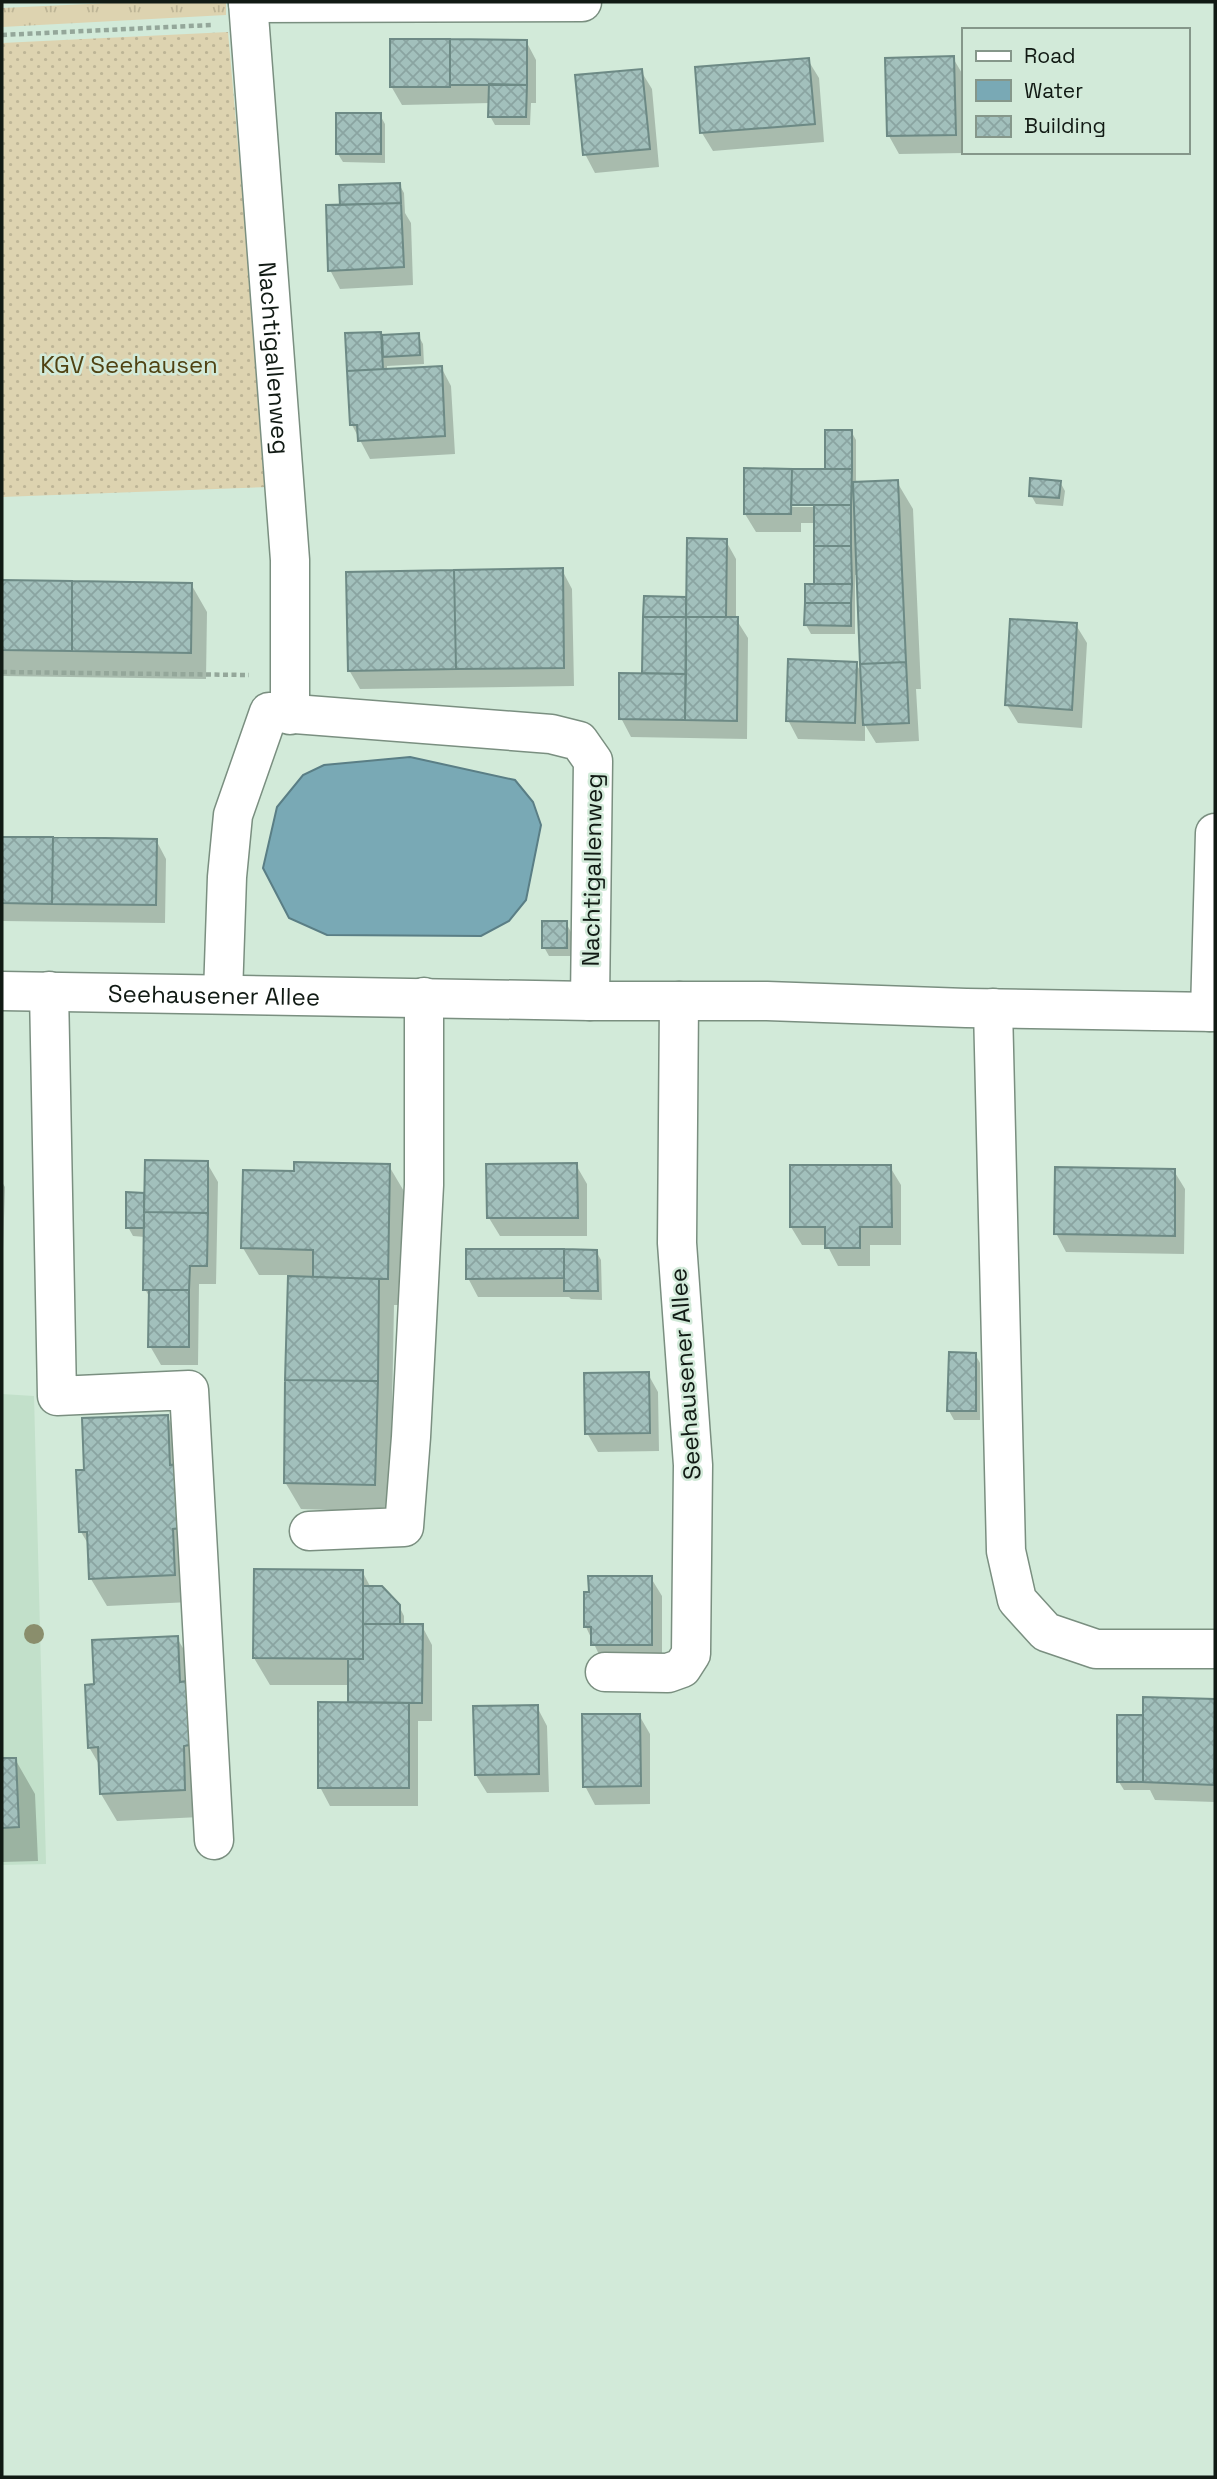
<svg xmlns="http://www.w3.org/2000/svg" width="1217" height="2479" font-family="'Space Grotesk',sans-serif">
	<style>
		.built { fill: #c2e0ca }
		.grass { fill: url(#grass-tufts) }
		.garden { fill: url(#garden-dots) }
		.water { fill: #79a9b5; stroke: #5a7e85; stroke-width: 2 }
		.shadow { fill: #0003; fill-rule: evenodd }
		.building { fill: url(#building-cross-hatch); stroke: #6d8a85; stroke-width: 2 }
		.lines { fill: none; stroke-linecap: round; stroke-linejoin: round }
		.minor-casing { stroke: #7a8f80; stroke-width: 41 }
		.path { stroke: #94a79a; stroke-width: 4.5; stroke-dasharray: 5 3.5; stroke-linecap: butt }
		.minor { stroke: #fff; stroke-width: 38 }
		.tree { fill: #8a8e6c }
		.labels { text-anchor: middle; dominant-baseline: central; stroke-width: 5; stroke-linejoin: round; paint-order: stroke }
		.street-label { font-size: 24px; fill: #111a14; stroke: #d2ead9 }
		.park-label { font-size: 24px; fill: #4f4212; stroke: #d2ead9 }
	</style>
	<defs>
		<pattern id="grass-tufts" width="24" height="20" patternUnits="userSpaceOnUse" patternTransform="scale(1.75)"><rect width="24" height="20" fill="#ddd3b0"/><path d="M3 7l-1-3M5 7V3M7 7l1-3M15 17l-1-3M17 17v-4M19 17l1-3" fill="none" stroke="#bdb596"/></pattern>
		<pattern id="garden-dots" width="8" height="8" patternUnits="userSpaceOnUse" patternTransform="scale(1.75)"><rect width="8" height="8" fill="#ddd3b0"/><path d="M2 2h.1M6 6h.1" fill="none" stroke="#bdb596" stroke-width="1.8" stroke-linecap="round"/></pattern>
		<pattern id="building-cross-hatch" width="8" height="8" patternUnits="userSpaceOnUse" patternTransform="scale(1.75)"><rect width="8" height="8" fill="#a2c0bc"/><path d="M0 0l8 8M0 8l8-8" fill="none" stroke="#8aa4a1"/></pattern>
	</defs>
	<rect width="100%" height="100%" fill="#d2ead9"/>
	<path class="built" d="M2,1394L34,1396L46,1864L2,1865Z"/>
	<path class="grass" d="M131,2H226V15L2,27V8Z"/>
	<path class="garden" d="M228,32L268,487L2,497V43Z"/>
	<path class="water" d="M410,757L515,780L533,802L541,825L526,900L509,921L481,936L327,935L289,918L263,868L277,807L303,775L324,765Z"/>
	<path class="shadow" d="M526,41L536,60V103H531L530,125H495L490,116V103L402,105L391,86Z
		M953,58L963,75V152L965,153L899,154L889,136Z
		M808,60L819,78L824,142L713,151L702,133Z
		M641,71L652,89L659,167L595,173L585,154Z
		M380,115L385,124V163L343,162L338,154Z
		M1026,152H1102V153L1027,154Z
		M399,184L404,193L405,213L411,223L413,285L340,289L330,270L341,207Z
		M380,333L382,337L418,335L423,344L424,364L387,366V370L441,367L451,386L455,454L370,459L352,425L347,335Z
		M851,431L856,440V480L858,484L897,482L913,509L921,689H916L919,741L876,743L865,725V741L798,739L788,720L856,664L863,675L858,575H855V634H811L806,625L815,585L816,523H801V532H756L745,514L826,471ZM783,503H816V507H783Z
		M1060,482L1065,491L1063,506L1036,504L1031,495Z
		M726,541L736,559V619L748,638L747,739L631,737L621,718L644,675L645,598L688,599Z
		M562,570L572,589L574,686L360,689L349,670Z
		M2,582L191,584L207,612L206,679L2,676Z
		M1076,625L1087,643L1082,728L1018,723L1007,705Z
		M2,838L156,840L166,859L165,923L2,921Z
		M566,923L571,932V956H549L544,947Z
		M207,1163L218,1182L216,1284H199L198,1365H161L150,1346L151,1300L145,1289V1237L133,1236L128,1227L143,1194L146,1199Z
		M576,1165L587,1184V1236H500L489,1218Z
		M389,1166L405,1193L403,1305H394L390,1512L301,1509L285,1482L289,1275H259L243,1248L296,1173Z
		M890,1167L901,1185V1245H870V1266H838L827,1245H802L791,1227Z
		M1174,1171L1185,1189L1184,1254L1066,1252L1056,1233Z
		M2,1182L5,1187L2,1280Z
		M596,1251L601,1260L602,1300L571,1299L569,1297H478L468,1278Z
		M975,1354L980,1363V1420H954L949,1411Z
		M648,1374L658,1392L659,1451L598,1452L587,1433Z
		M167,1416L183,1444L190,1602L107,1606L91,1579L90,1547L81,1532L86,1471Z
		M362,1571L371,1588L399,1606L404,1616V1626H422L432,1645V1721H418V1806H330L320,1787L349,1704L350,1685H270L254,1658Z
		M651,1578L662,1596V1663H603L586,1627Z
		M177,1638L193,1665L200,1817L117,1821L101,1794L100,1766L89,1747L96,1686Z
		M1145,1699L1215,1700V1802L1155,1800L1150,1790H1124L1119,1782L1145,1723Z
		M537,1707L547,1726L549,1792L487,1793L476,1775Z
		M639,1715L650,1734V1804L595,1805L585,1786Z
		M15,1759L35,1794L38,1861L2,1862V1760Z"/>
	<path class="building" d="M390,39H450V87H390Z
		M450,39L527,40V85H450Z
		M954,56L956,135L887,136L885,58Z
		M809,58L815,124L700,133L695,67Z
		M642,69L650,149L583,155L575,75Z
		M489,84L527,85L526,117H488Z
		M336,113H381V154H336Z
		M400,183L401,203L340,205L339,185Z
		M401,203L404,267L328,271L326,205Z
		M381,332L383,369L347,371L345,333Z
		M419,333L420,355L383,357L382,335Z
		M442,366L445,436L358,441L357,425H350L347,371Z
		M825,430H852V469H825Z
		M744,468L792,469L791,514H744Z
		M792,469H852L851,505H791Z
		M1030,478L1061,481L1059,498L1029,496Z
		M898,480L906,662L860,664L853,482Z
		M814,505H851V546H814Z
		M687,538L727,539L726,617H686Z
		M814,546H851L852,584H814Z
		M563,568L564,668L456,669L454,570Z
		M454,570L456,669L348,671L346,572Z
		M2,580L72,581V651L2,650Z
		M72,581L192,583L191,653L72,651Z
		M805,584H852L851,603H805Z
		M644,596L686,597V617H643Z
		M805,603H851V626L804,625Z
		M643,617H686V674L642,673Z
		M686,617H738L737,721L685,720Z
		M1010,619L1077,623L1072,710L1005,705Z
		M788,659L857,662L855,723L786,721Z
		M906,662L909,723L863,725L860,664Z
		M619,673L686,674L685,720L619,719Z
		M2,837H53L52,904L2,903Z
		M53,837L157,839L156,905L52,904Z
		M542,921H567V948H542Z
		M145,1160L208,1161V1213L144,1212Z
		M294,1162L390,1164L388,1279L313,1277V1250L241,1248L243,1170L294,1171Z
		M577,1163L578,1218H487L486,1164Z
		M790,1165H891L892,1227H860V1248H825V1227H790Z
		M1055,1167L1175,1169V1236L1054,1234Z
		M126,1192L144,1193V1228H126Z
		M144,1212L208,1213L207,1266H190L189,1290H143Z
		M466,1249H564V1278L466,1279Z
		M564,1249L597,1250L598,1291H564Z
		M288,1276L379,1279L378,1381L285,1380Z
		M149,1290H189V1347H148Z
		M949,1352L976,1353V1411H947Z
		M649,1372L650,1433L585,1434L584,1373Z
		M285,1380L378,1381L375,1485L284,1483Z
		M168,1415L170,1465L178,1464L181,1528L173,1529L175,1575L89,1579L87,1532H79L76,1470H84L82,1418Z
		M254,1569L363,1570V1659L253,1658Z
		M588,1576H652V1645H591V1627H584V1592H589Z
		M363,1586H382L400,1605V1624H363Z
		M363,1624H423L422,1703L348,1702V1659H363Z
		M178,1636L180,1682L187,1681L190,1745L184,1746L185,1790L100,1794L98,1747L88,1748L85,1685L94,1684L92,1640Z
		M1143,1697L1215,1699L1214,1785L1143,1782Z
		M318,1702L409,1703V1788H318Z
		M538,1705L539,1774L475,1775L473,1706Z
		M582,1714H640L641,1786L583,1787Z
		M1117,1715H1143V1782H1117Z
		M2,1758H16L19,1827L2,1828Z"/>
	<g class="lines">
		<defs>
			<g id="minor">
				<path id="s1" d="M248,2L290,560V715"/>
				<path d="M248,3L582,2"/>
				<path id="s2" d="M2,991L590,1001H767L966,1008L1215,1012"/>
				<path d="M49,991L57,1396L189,1390L214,1840"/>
				<path d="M223,994L227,877L233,815L269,712L551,734L579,741L593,761L590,1001"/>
				<path d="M993,1008L1006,1551L1017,1600L1046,1632L1096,1649H1215"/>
				<path d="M1210,1012L1215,833"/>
				<path d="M309,1531L404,1527L411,1437L424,1185V997"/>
				<path d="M605,1672L668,1673L682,1668L691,1654L693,1465L677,1243L679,1001"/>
			</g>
		</defs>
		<use href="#minor" class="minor-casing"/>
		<path class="path" d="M2,35L211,25
			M2,672L249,675"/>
		<use href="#minor" class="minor"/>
	</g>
	<circle class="tree" cx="34" cy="1634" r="10"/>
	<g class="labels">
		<g class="street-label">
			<text stroke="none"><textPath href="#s1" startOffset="357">Nachtigallenweg</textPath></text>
			<text transform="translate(592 870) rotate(-89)">Nachtigallenweg</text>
			<text stroke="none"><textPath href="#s2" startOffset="212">Seehausener Allee</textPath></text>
			<text transform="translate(685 1374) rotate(-94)">Seehausener Allee</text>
		</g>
		<g class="park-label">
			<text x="129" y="364">KGV Seehausen</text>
		</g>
	</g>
	<rect width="1217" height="2479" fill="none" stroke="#111a14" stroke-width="7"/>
	<rect x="962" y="28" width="228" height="126" fill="#d2ead9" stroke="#85978a" stroke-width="2"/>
	<rect x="976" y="51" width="35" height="10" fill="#ffffff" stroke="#85978a" stroke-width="2"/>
	<text x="1024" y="63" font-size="21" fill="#111a14">Road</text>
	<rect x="976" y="80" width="35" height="21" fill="#79a9b5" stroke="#85978a" stroke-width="2"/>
	<text x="1024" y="98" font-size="21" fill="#111a14">Water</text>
	<rect x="976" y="116" width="35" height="21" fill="url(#building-cross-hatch)" stroke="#85978a" stroke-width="2"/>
	<text x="1024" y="133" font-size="21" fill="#111a14">Building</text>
</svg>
